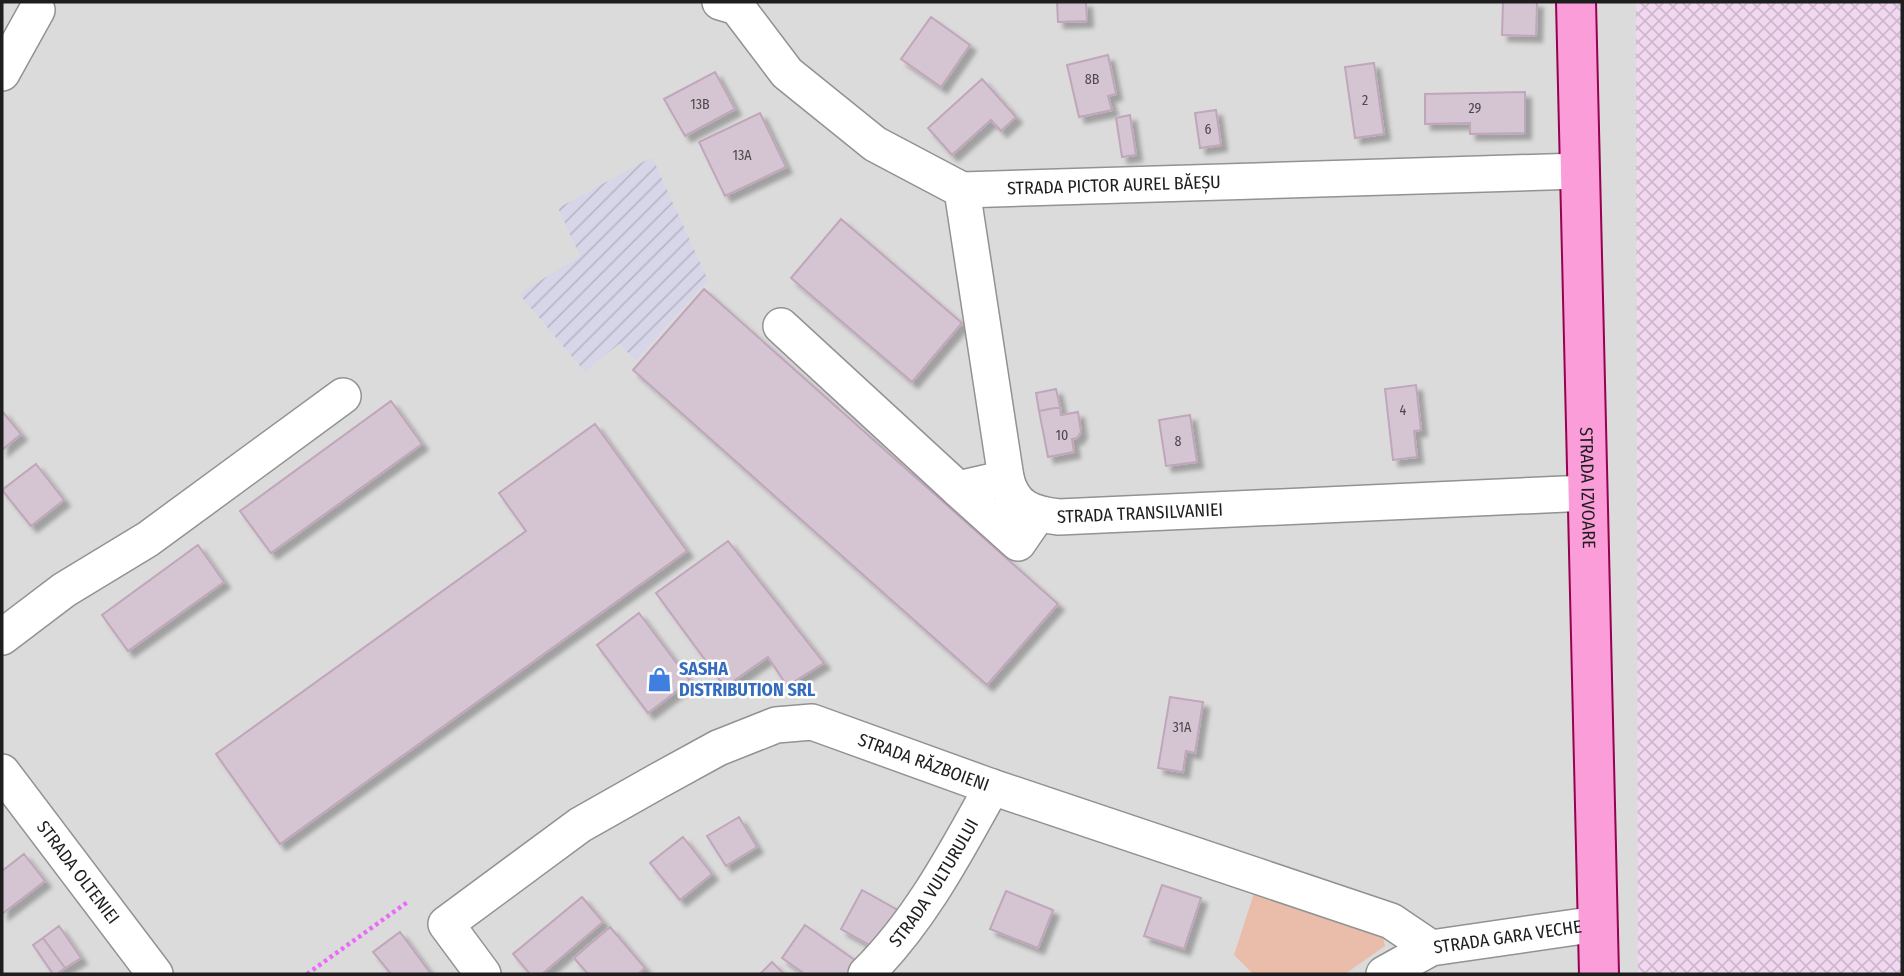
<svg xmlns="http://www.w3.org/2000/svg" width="1904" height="976" font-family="'Fira Sans Condensed',sans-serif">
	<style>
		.residential { fill: #dcdbdc }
		.industrial { fill: url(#industrial-furrows) }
		.military { fill: url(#military-cross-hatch) }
		.grass { fill: #e9bdaa }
		.building { fill: #d5c4d1; stroke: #c0a6ba; stroke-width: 2; filter: url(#shadow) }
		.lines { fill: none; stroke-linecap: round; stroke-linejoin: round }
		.minor-casing { stroke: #929292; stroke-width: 38 }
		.major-casing { stroke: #960251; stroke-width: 42 }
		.path { stroke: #ea6bf8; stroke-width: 4.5; stroke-dasharray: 3.5 3.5; stroke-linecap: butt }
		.minor { stroke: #fff; stroke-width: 35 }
		.major { stroke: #fb9dd8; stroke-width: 38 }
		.labels { text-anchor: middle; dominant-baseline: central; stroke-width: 5; stroke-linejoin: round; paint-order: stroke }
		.number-label { font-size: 14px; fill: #4c484b }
		.street-label { font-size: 18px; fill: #1e1e1e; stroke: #fff }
		.shop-label { font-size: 18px; font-weight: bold; fill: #366cbe; stroke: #fff; text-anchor: start }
	</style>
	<defs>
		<pattern id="industrial-furrows" width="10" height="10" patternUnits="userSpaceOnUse" patternTransform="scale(1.75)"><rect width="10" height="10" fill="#d6d6e8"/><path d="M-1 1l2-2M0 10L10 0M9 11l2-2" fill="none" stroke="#b7b7c7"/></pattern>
		<pattern id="military-cross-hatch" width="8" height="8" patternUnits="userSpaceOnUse" patternTransform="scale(1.75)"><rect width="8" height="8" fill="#f1d7ef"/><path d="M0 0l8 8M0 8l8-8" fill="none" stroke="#ceb8cc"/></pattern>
		<filter id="shadow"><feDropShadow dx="6" dy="6" stdDeviation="2" flood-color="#0004"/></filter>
	</defs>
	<rect width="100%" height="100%" fill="#efe4ea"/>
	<path class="residential" d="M2,2H1902V974H2Z"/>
	<path class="industrial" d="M652,157L708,280L636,360L619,344L585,372L519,294L580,256L558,208Z"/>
	<path class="military" d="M1636,2H1902V974H1638Z"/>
	<path class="grass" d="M1255,890L1383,936L1385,946L1345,974H1253L1234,955Z"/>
	<path class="building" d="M1057,2H1086L1087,21L1058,22Z
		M1503,2H1537L1536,36L1502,35Z
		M931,17L970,45L941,87L901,59Z
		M1108,55L1116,94L1108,96L1112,110L1079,117L1067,65Z
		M1374,63L1384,134L1355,138L1345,67Z
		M715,72L735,109L685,136L664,99Z
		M982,79L1016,117L1001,131L991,120L952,155L928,128Z
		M1525,92V133L1470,134V123L1425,124V94Z
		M1216,110L1221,145L1200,148L1195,113Z
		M760,113L786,167L725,196L699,142Z
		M1130,115L1136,155L1122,157L1116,118Z
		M841,219L962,323L912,382L791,278Z
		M704,289L1058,604L987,685L633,370Z
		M1416,385L1421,430L1414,431L1417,457L1393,460L1385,389Z
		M1056,389L1060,407L1039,411L1036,393Z
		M391,401L422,444L271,553L240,511Z
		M1060,407L1061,415L1078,412L1081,432L1077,438L1072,439L1074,452L1048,457L1039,411Z
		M2,411L21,434L2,450Z
		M1190,415L1197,462L1166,466L1159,420Z
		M595,424L687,551L280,844L216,754L526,531L499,493Z
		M36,464L64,500L31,526L2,490Z
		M728,541L824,663L787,686L768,657L725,687L656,593Z
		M198,545L224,582L128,651L102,615Z
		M639,613L690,681L648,713L597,645Z
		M1170,697L1203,702L1195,753L1186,751L1183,772L1158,768Z
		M739,817L757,847L726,866L707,836Z
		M683,837L712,874L680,900L650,863Z
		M24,854L45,881L2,914V871Z
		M1162,885L1201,898L1184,949L1144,936Z
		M862,890L903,913L882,952L841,929Z
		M1006,891L1053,910L1038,948L990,929Z
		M582,897L603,922L542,974H530L513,954Z
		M805,925L859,963L851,974H805L782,958Z
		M59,926L81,958L65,968L43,938Z
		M610,927L645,968L638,974H588L574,958Z
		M400,932L431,974H391L373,952Z
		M43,938L65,968L57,974H53L33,945Z
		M772,962L784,974H760Z"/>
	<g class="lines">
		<defs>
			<g id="minor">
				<path id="s1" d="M720,2L737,7L787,73L875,144L962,190L1579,171"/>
				<path d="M2,73L37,10"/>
				<path id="s2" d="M962,190L1006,478C1013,507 1031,514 1059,517L1587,493"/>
				<path d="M781,326L958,489L1006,478"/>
				<path d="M958,489L1018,543L1038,514"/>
				<path d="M2,637L64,590L148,539L343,396"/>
				<path id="s3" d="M2,772L155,974"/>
				<path id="s4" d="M483,974L446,924L580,825L656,782L718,748L776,725L812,722L992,787L1391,921L1431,948"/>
				<path id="s5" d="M866,974C920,921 956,852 992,787"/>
				<path id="s6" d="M1384,974L1431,948L1597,924"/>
			</g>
			<g id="major">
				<path id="s7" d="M1576,2L1599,974"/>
			</g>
		</defs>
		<use href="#minor" class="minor-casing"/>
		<use href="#major" class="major-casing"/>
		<path class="path" d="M307,974L409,901"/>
		<use href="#minor" class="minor"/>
		<use href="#major" class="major"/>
	</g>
	<defs>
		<symbol id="shop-bare" viewBox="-9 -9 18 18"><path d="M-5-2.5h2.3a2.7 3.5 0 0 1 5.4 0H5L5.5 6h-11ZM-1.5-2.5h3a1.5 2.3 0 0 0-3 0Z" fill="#3f7fe0" stroke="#fff" stroke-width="2.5" paint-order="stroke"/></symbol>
	</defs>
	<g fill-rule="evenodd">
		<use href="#shop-bare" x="642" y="662" width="35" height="35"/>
	</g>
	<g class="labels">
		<g class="number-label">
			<text x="1092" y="79">8B</text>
			<text x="1365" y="100">2</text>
			<text x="700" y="104">13B</text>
			<text x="1475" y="108">29</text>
			<text x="1208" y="129">6</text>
			<text x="742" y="155">13A</text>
			<text x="1403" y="410">4</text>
			<text x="1062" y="435">10</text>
			<text x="1178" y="441">8</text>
			<text x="1182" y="727">31A</text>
		</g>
		<g class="street-label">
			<text stroke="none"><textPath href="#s1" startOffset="464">STRADA PICTOR AUREL BĂEȘU</textPath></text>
			<text stroke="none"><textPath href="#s7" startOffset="486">STRADA IZVOARE</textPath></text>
			<text stroke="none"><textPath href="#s2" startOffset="444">STRADA TRANSILVANIEI</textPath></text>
			<text stroke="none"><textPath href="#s4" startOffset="604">STRADA RĂZBOIENI</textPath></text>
			<text stroke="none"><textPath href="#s3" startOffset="126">STRADA OLTENIEI</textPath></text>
			<text stroke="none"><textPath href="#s5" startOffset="114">STRADA VULTURULUI</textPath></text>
			<text stroke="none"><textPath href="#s6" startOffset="131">STRADA GARA VECHE</textPath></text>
		</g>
		<g class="shop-label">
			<text x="679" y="669">SASHA<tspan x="679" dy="21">DISTRIBUTION SRL</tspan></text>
		</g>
	</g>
	<rect width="1904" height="976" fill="none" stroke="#1e1e1e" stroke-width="7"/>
</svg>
